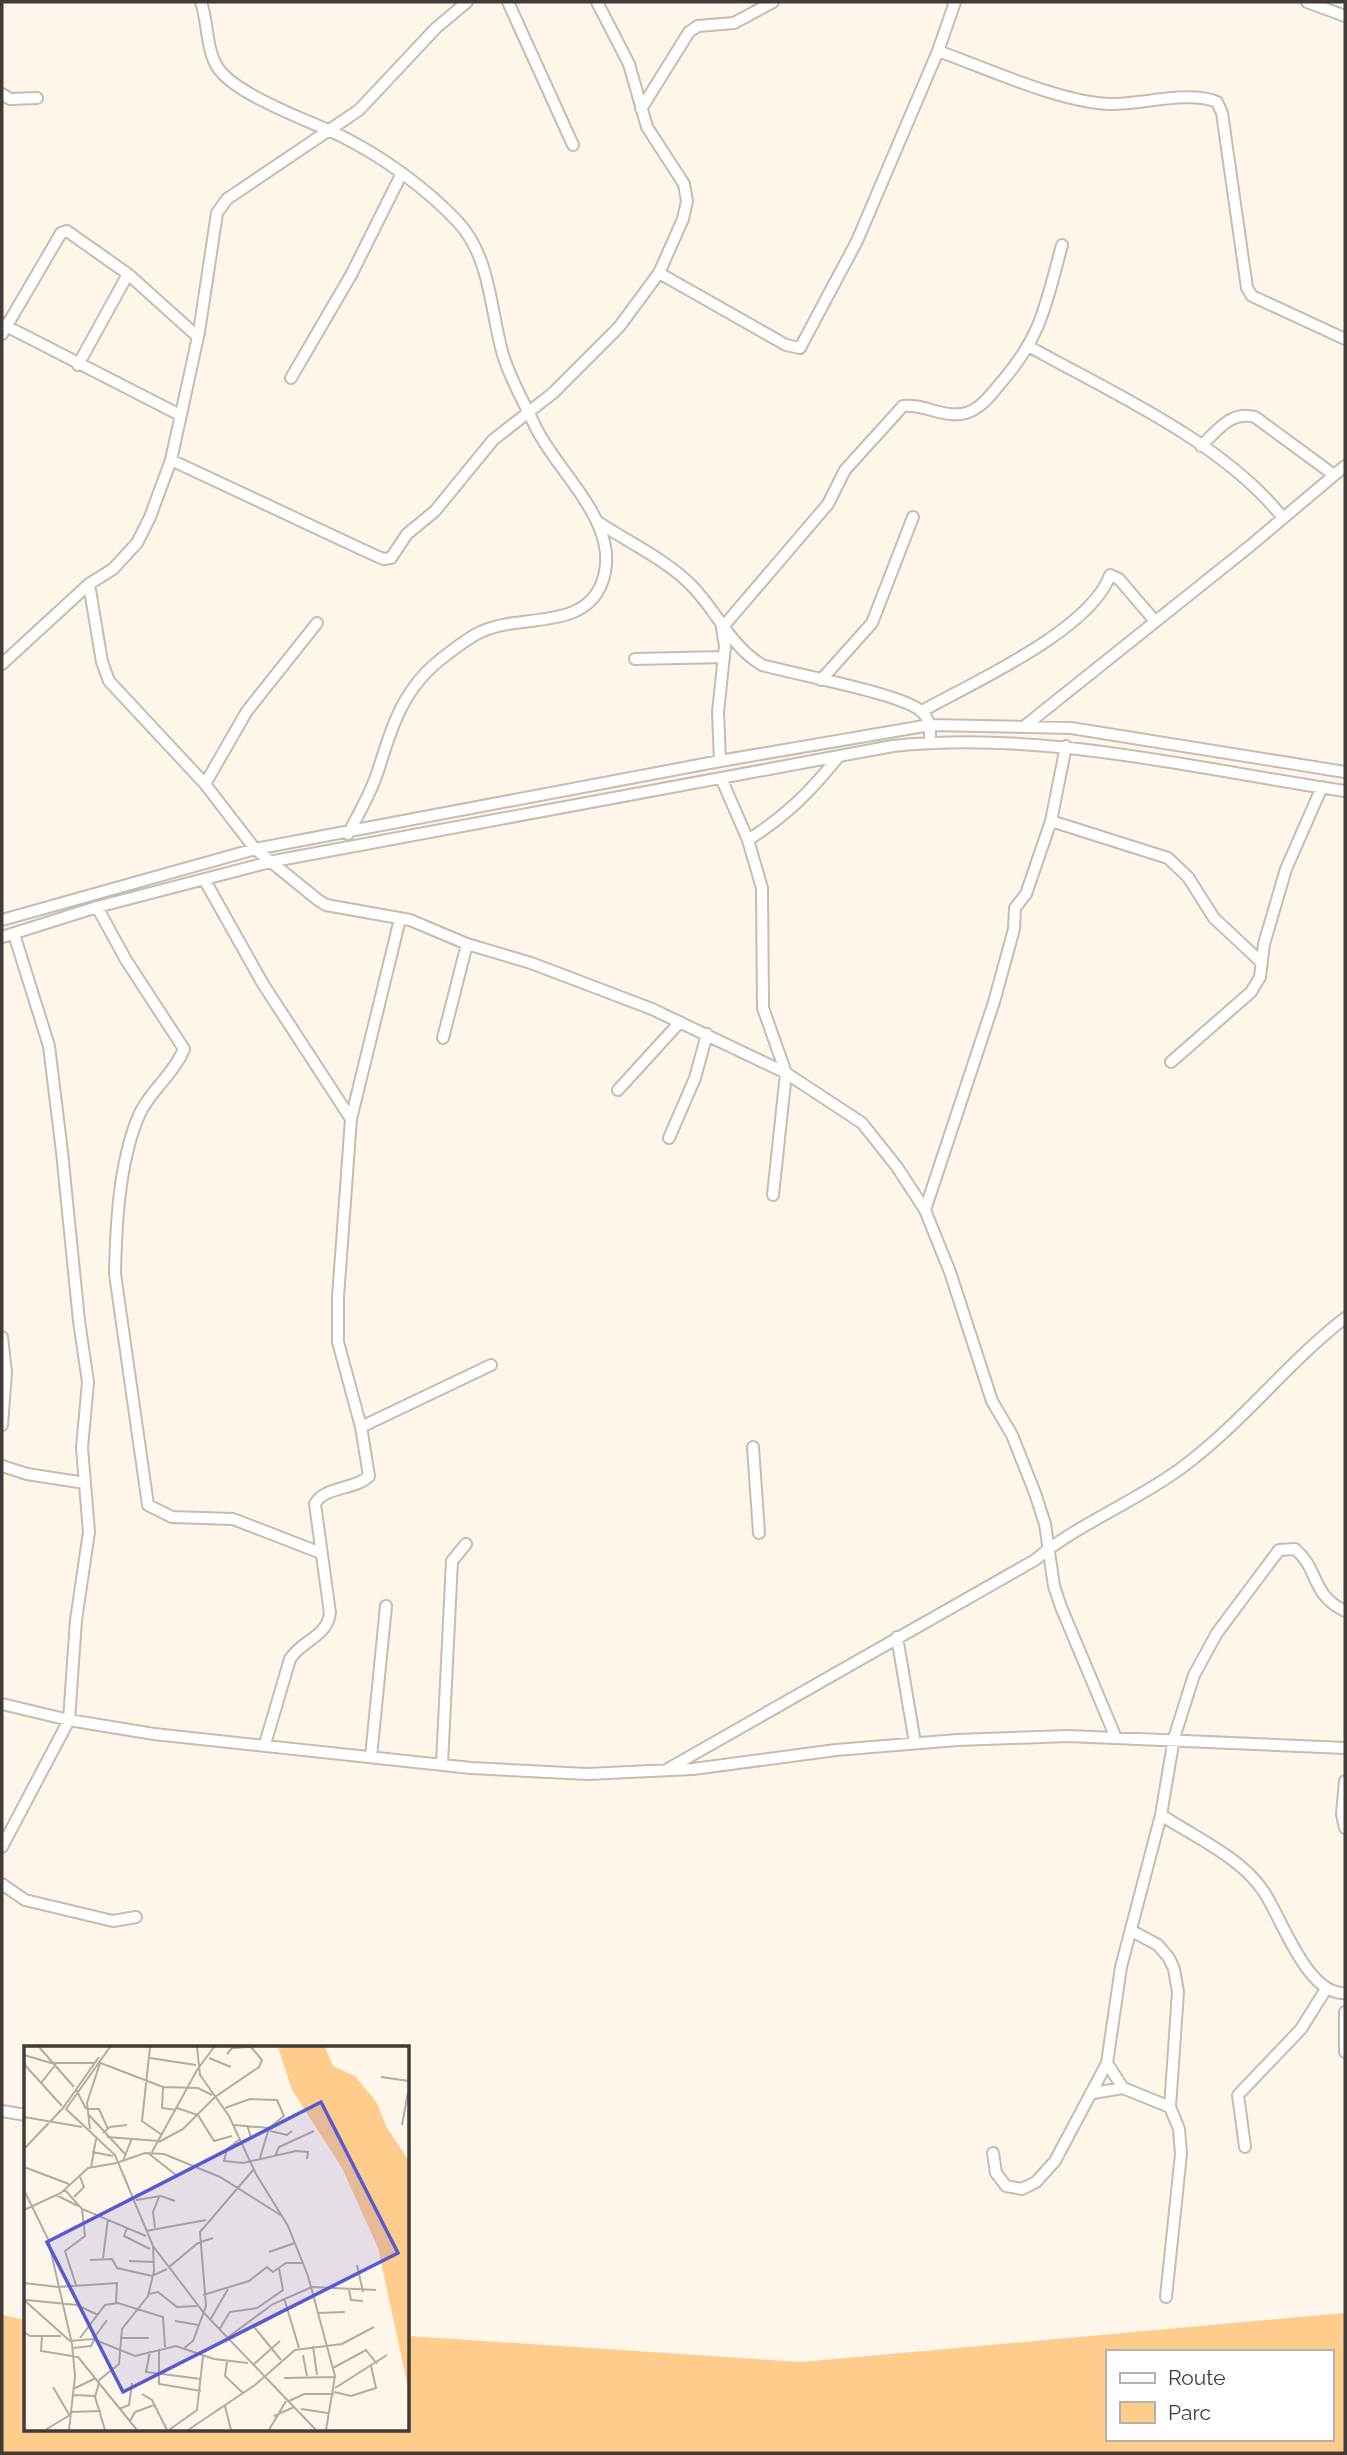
<svg xmlns="http://www.w3.org/2000/svg" width="1347" height="2455" font-family="Raleway,sans-serif">
	<style>
		.green { fill: #ffcc8b; fill-rule: evenodd }
		.lines { fill: none; stroke-linecap: round; stroke-linejoin: round }
		.minor-casing { stroke: #c6bcaf; stroke-width: 14 }
		.minor { stroke: #fff; stroke-width: 10 }
		.inset-road { fill: none; stroke: #b3aba3; stroke-width: 2 }
		.view { fill: #555ad1; fill-opacity: 0.15; stroke: #555ad1; stroke-width: 3.5 }
		.inset-edge { fill: none; stroke: #403b36; stroke-width: 3.5 }
	</style>
	<rect width="100%" height="100%" fill="#fff6eb"/>
	<path class="green" d="M1345,2313V2453H2V2315L26,2320V2429H408V2336L801,2362ZM1107,2352H1331V2439H1107Z"/>
	<g class="lines">
		<defs>
			<path id="minor" d="M201,2C208,22 206,50 218,68C237,96 311,121 343,137C383,157 427,189 458,222C491,258 490,310 503,355C511,381 525,404 536,428C560,476 625,527 601,585C582,630 521,614 483,631C470,636 457,647 445,656C404,686 392,725 378,771C371,793 359,813 348,834
				M508,2L573,145
				M1307,2L1345,16
				M938,51C986,68 1059,102 1109,104C1140,105 1189,90 1217,102L1222,113L1247,288L1252,296L1345,339
				M2,94L10,99L37,98
				M641,109L689,32L698,26L734,23L773,2
				M659,273L786,345L800,348L857,241L938,51L955,2
				M2,324L180,415
				M2,334L61,233L67,231L128,274L198,337
				M1030,347C1114,394 1223,442 1283,518
				M78,365L128,274
				M291,378L351,275L401,175
				M1201,446C1217,431 1231,410 1255,417L1334,475
				M171,460L359,548L383,559L391,558L407,534L435,511L493,440L553,393L619,327L659,273L683,219L687,201L684,184L647,127L629,64L597,2
				M598,522C628,542 665,559 691,585C718,612 729,645 762,665C793,674 905,694 922,712C931,720 930,731 930,742
				M89,584L102,662L109,681L205,784L255,849L318,900L326,905L410,920L467,944L531,963L652,1009L786,1073L862,1123L897,1167L925,1210L950,1272L992,1401L1012,1435L1035,1493L1045,1524L1054,1586L1061,1607L1116,1738
				M635,659L724,657
				M2,664L89,584L113,569L137,543L150,517L171,460L199,332L217,213L227,199L359,110L436,28L467,2
				M821,680L872,623L913,517
				M922,711C972,683 1091,630 1110,575L1119,579L1154,620
				M1026,725L1250,546L1345,466
				M720,761L718,712L725,646L722,628L828,504L845,470L903,406C923,403 944,419 966,413C980,409 990,396 999,385C1042,336 1045,307 1062,245
				M721,778L748,840L762,888L763,1008L786,1073L773,1195
				M205,784L247,711L317,623
				M1051,821L1168,858L1188,877L1214,918L1261,962
				M748,840C787,815 810,792 839,756
				M204,879L263,984L351,1119
				M97,907L126,960L184,1049C173,1076 147,1093 137,1120C119,1166 116,1224 115,1274L148,1505L172,1517L233,1519L321,1553
				M2,920L255,849L720,761L930,725L1071,728L1345,772
				M2,937L97,907L274,861L893,746C1045,730 1195,769 1345,791
				M443,1038L467,944
				M1171,1062L1251,992L1260,977L1264,944L1286,869L1322,787
				M618,1090L680,1022
				M669,1138L695,1078L707,1034
				M925,1210L994,1002L1014,929L1015,908L1026,894L1051,821L1066,746
				M2,1337L6,1372L2,1425
				M361,1427L491,1365
				M753,1447L759,1533
				M2,1466L27,1474L85,1483
				M897,1637L915,1743
				M2,1704L69,1720L154,1734L471,1768L587,1774L693,1769L836,1750L957,1740L1068,1736L1345,1748
				M265,1744L290,1659C302,1640 327,1637 330,1613L315,1504C324,1486 356,1490 369,1476L361,1427L338,1342V1297L351,1119L400,919
				M371,1757L386,1606
				M442,1764L452,1561L466,1544
				M666,1770L1035,1560C1077,1524 1138,1501 1184,1466C1243,1422 1288,1362 1345,1318
				M1345,1781L1342,1814L1345,1828
				M1161,1815C1195,1837 1242,1858 1264,1892C1282,1919 1307,1995 1345,1993
				M2,1847L69,1720L76,1620L89,1532L82,1448L88,1382L79,1321L62,1152L49,1046L14,934
				M2,1884L25,1900L113,1921L136,1917
				M1132,1931L1158,1945L1169,1958L1174,1969L1178,1992L1170,2107L1179,2129L1181,2154L1166,2297
				M1345,2012V2052
				M1107,2063L1123,2088L1170,2107
				M1093,2093L1123,2088
				M2,2111L26,2115
				M1245,2147L1238,2095L1301,2029L1326,1989
				M993,2153L996,2173L1006,2186L1022,2189L1036,2182L1055,2161L1107,2063L1121,1967L1161,1815L1174,1738L1194,1675L1217,1633L1279,1550L1295,1549C1320,1570 1310,1594 1345,1611"/>
		</defs>
		<use href="#minor" class="minor-casing"/>
		<use href="#minor" class="minor"/>
	</g>
	<g transform="translate(24 2046)">
		<rect width="385" height="385" fill="#fff6eb"/>
		<path d="M254,1H301L309,20L331,30L353,57L363,82L385,115V346L354,202L318,122L268,44Z" fill="#ffcc8b"/>
		<path class="inset-road" d="M15,1L50,41M86,1L42,63L91,109L129,200L180,267L292,384M126,1L118,75L138,89M173,1L176,29L205,70L232,128L264,180L284,230L311,330L302,384M203,8L208,2L226,1M0,9L27,17H70M126,12L172,19M185,12L207,21M74,16L139,41L174,42L188,49M0,18L38,60M357,31L385,35M17,37L32,18M139,41L138,62L152,64M52,43L62,63M153,62L174,69L190,95L208,90M201,62L226,53L253,54L260,70L245,82M64,63H75L84,83M65,69L101,108M0,71L58,81M210,79L245,82L236,112M378,79L384,46M66,83L63,57L76,17M246,85L263,89L268,85M79,87L86,81L103,79M83,91L135,95M216,93L203,103L200,115L219,117L272,105L284,106L283,113M135,96L159,83L191,51L235,21L238,14L227,1M219,96L227,91L223,79M0,103L39,62L75,11M68,106L89,110M128,106L173,24L190,1M124,107L152,129M251,110L255,101L290,85M99,115L108,92M95,116L121,107L140,108L196,131L258,170M0,121L45,138M67,121L72,93M0,144L24,193L48,298L51,330L45,384M41,144L58,163L122,190M32,149L54,160M50,151L60,141L56,131M112,154L137,150L151,155M0,164L37,147L64,122L93,117M103,182L100,190L126,203M131,182L129,166L135,151M122,185L182,174M245,206L271,197M79,212L84,173M66,214L88,213L93,222L128,230L143,223M105,215L129,216M333,219L339,246M145,221L174,197L189,192M0,237L34,241L93,237L92,257M52,239L41,205L61,190L58,163M325,244L327,254L339,255M125,248L134,246L153,261L173,260M179,249L225,235L243,221L249,226L262,217H279M260,252L275,302M0,254L46,295L69,293L111,310L152,300L190,313L224,317M2,254L53,259L74,269M294,267L321,266M186,274L204,243M151,275L175,279M195,284L206,266L233,262L259,244L255,223M0,286L6,290H37M18,290L17,305L54,311L113,384M56,292L81,259L94,257L139,271L141,301M96,292H125M203,292L249,258L288,241L352,244M69,293L83,274M289,300L293,329M49,302L67,300L70,294M135,303V338L177,345M159,303L169,295L182,260L176,186L230,123M126,305L122,326L177,333M279,309L283,330M257,314L230,281L263,263M203,316L201,330L219,347M229,319L256,295M309,322L342,304L353,318M260,332L310,331M74,335L95,318L98,283L124,250L130,225L129,200M75,337L71,351L81,384M29,341L46,370M311,342L363,309M49,343L72,332M310,346L327,350L352,342L347,320M118,348L128,354L143,384M49,349L71,350M265,355L280,348H310M201,360L207,384M95,363L105,359L108,337M277,363L304,367M47,366L77,365M250,370L270,361M106,375L111,366L130,359M21,384L46,369M145,384L173,364L179,310M164,384L231,339L271,304L318,298L350,281M245,384L262,355"/>
		<path class="view" d="M297,56L374,207L99,346L23,196Z"/>
		<rect width="385" height="385" class="inset-edge"/>
	</g>
	<rect width="1347" height="2455" fill="none" stroke="#403b36" stroke-width="7"/>
	<rect x="1106" y="2350" width="228" height="91" fill="#ffffff" stroke="#b3b1af" stroke-width="2"/>
	<rect x="1120" y="2373" width="35" height="10" fill="#ffffff" stroke="#b3b1af" stroke-width="2"/>
	<text x="1168" y="2385" font-size="21" fill="#403b36">Route</text>
	<rect x="1120" y="2402" width="35" height="21" fill="#ffcc8b" stroke="#b3b1af" stroke-width="2"/>
	<text x="1168" y="2420" font-size="21" fill="#403b36">Parc</text>
</svg>
